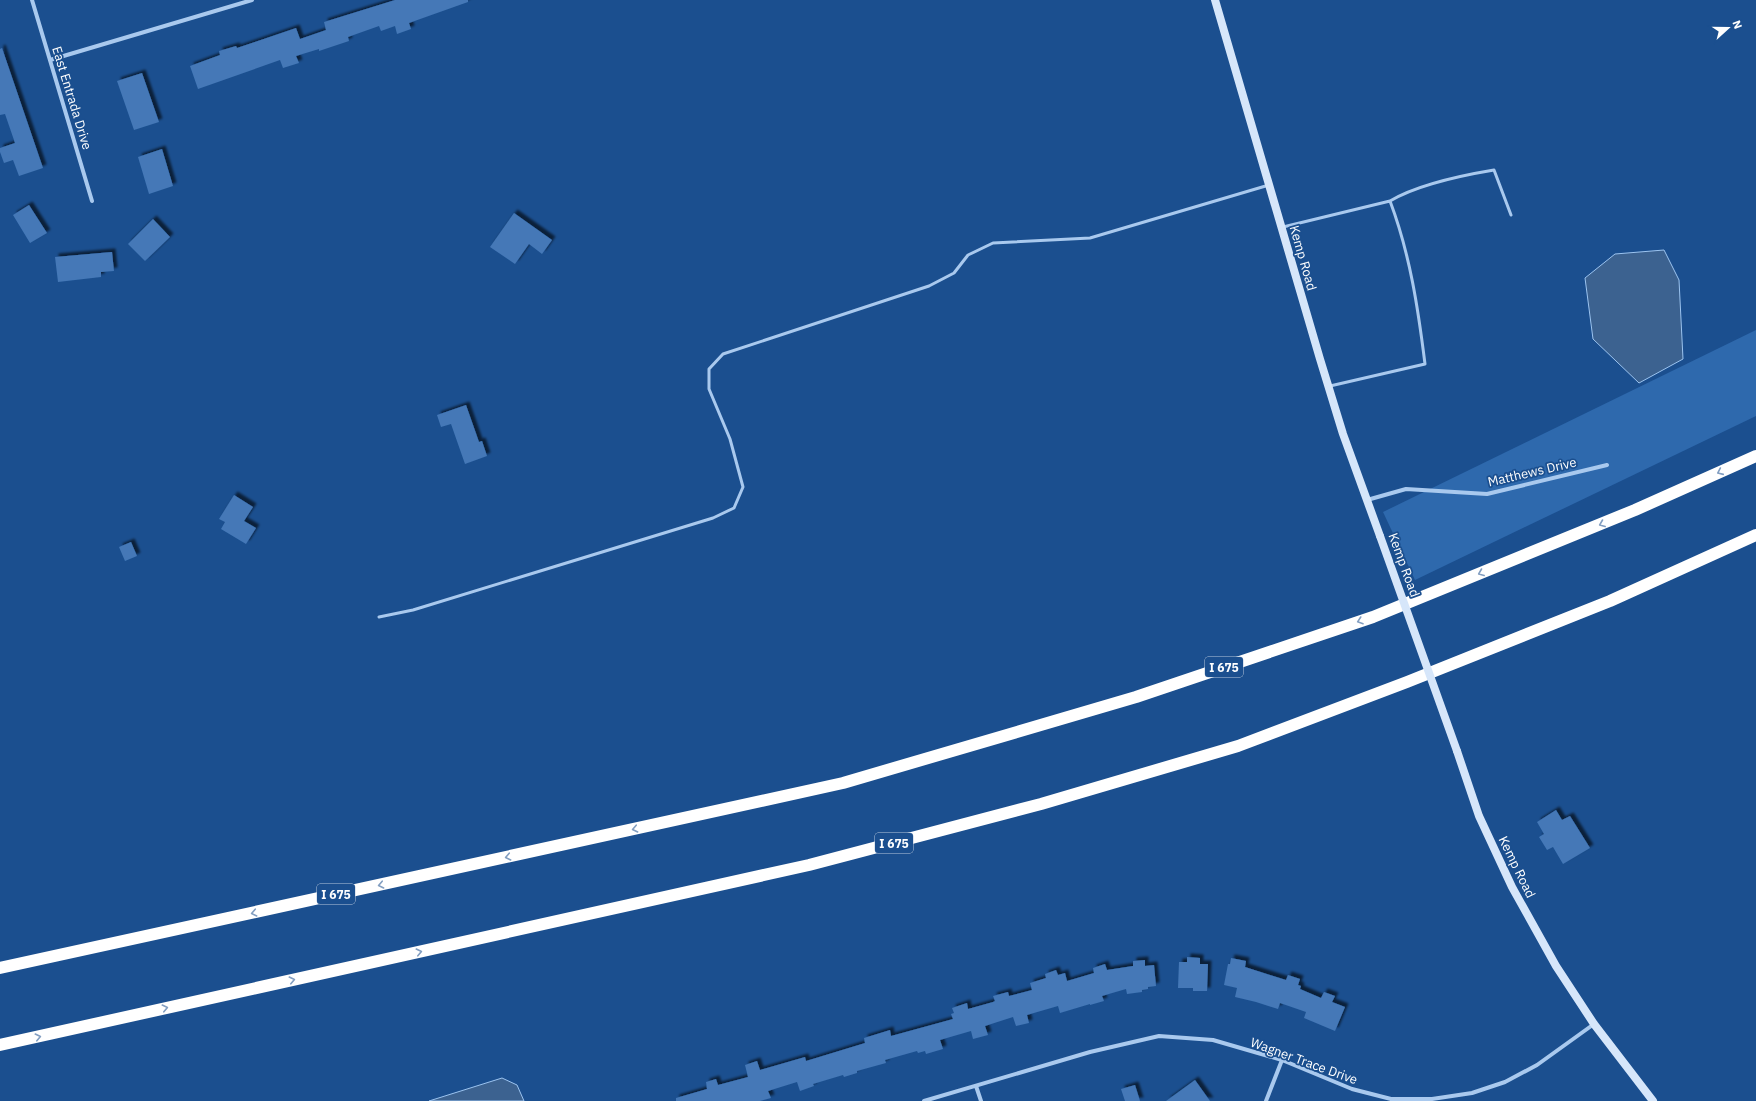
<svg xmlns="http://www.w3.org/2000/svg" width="1756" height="1101" font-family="'IBM Plex Sans',sans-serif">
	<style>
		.green { fill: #2e69ad }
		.water { fill: #3c6290; stroke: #9cc4f0 }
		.building { fill: #4478b7; filter: url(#shadow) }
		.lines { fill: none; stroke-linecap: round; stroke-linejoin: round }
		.service { stroke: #a9c9ee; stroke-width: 3 }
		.minor { stroke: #a9c9ee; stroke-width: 4 }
		.secondary { stroke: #d6e6fa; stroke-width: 8 }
		.motorway { stroke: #fff; stroke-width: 12 }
		.secondary-bridge { stroke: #d6e6fa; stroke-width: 8 }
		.oneway { stroke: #829ec1 }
		.labels { text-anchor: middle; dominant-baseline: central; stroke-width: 3.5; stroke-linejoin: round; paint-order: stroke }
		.shield { fill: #1b4f8f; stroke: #bbcadd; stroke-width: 1 }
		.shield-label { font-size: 12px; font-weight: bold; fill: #fff }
		.street-label { font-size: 13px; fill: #fff; stroke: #1b4f8f }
	</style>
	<defs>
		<filter id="shadow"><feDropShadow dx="3.5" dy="-3.5" stdDeviation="1" flood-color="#0009"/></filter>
	</defs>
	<rect width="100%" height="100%" fill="#1b4f8f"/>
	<path class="green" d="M1756,330V416L1415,580L1383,512Z"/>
	<path class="water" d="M1664,250L1679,280L1683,359L1639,383L1593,339L1585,278L1615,254Z
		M502,1078L517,1085L524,1101H429Z"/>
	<path class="building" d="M395,0H468V2L409,23L411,29L397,34L395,26L381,31L379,26L348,37L349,41L319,51V49L296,56L299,63L283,68L280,60L198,89L190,66L220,55L219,51L236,46L237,48L296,28L300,39L326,30L324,22Z
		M2,48L43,168L19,176L13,160L4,163L0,152V148L15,143L5,114L0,115V49Z
		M142,73L159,122L134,130L117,81Z
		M162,149L173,186L149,194L138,157Z
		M29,205L47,233L30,243L13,215Z
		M514,213L552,240L542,254L529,244L515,264L490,247Z
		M153,219L170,237L145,261L128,244Z
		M112,252L114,271L101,272V277L58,282L55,257Z
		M466,405L479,442L482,441L487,456L465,464L451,424L441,427L437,415Z
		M234,495L253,507L244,521L256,528L246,544L221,529L225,522L219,519Z
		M131,542L137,556L125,561L119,547Z
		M1556,810L1562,820L1570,816L1590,848L1563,864L1553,847L1547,850L1539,837L1544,834L1537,822Z
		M1187,957L1200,958V964H1208L1207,991H1193V988H1178L1179,962H1187Z
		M1231,958L1246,961L1245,967L1286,980L1288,975L1300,979L1298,985L1301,986L1300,989L1321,998L1324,992L1335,996L1332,1002L1345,1007L1335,1031L1304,1018L1306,1012L1280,1003L1278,1009L1256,1002L1235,997L1237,988L1224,985L1228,964H1230Z
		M1145,960V966L1154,965L1156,986L1148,987V989L1142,990V992L1127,994L1126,989L1102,996L1104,1001L1090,1005V1004L1060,1013L1058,1006L1027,1015L1029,1023L1016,1026L1013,1017L985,1026L988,1035L973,1039L971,1031L940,1040L943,1049L926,1054L925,1051L918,1053L917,1051L885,1060L886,1063L857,1071V1073L844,1077L843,1075L813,1084L814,1086L800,1091L797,1082L768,1091L771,1098L760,1101H676V1098L707,1089L706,1082L716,1079L718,1085L748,1077L745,1065L757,1061L760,1070L805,1057L806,1061L865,1043L864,1038L890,1030L891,1036L953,1019L951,1014L954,1013L952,1008L967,1003L968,1009L993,1002L995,1001L993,996L1008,992L1009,996L1032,990L1030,983L1046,978L1045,974L1056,970L1058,975L1065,973L1067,981L1094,973L1093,968L1105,964L1107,970L1133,966V961Z
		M1195,1080L1210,1101H1166Z
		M1135,1085L1140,1101H1125L1121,1089Z"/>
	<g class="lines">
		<path class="service" d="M1390,201C1417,185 1464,175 1494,170L1511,215
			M1283,227L1390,201C1410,254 1418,308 1425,364L1330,386
			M379,617L413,610L713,518L734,508L743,487L730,439L709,389V369L723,354L929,286L954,273L968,255L993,243L1090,238L1269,185"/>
		<path class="minor" d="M32,0L92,201
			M50,60L252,0
			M1367,500L1406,489L1487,494L1607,465
			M976,1086L981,1101
			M924,1101L1090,1052L1159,1036L1213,1040L1282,1060L1352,1089L1391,1099H1432L1472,1093L1505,1082L1537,1065L1594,1024
			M1266,1101L1282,1060"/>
		<path class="secondary" d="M1215,0L1320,359L1343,434L1380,536
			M1457,751L1479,816L1512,887L1556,966L1594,1024L1653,1101"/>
		<path class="motorway" d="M0,968L843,783L1136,697L1373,617L1635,510L1756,456
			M0,1045L809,865L1041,804L1238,746L1407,682L1610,601L1756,535"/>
		<path class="secondary-bridge" d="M1380,536L1457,751"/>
	</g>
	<defs><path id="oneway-chevron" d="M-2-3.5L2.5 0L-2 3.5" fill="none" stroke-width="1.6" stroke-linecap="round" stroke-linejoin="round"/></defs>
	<g class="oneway">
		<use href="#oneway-chevron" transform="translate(1720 472) rotate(156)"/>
		<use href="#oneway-chevron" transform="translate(1602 524) rotate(158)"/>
		<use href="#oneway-chevron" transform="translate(1481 573) rotate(158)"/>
		<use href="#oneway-chevron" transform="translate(1360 621) rotate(161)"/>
		<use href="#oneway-chevron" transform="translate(635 829) rotate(168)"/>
		<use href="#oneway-chevron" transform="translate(508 857) rotate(168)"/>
		<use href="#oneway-chevron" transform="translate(381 885) rotate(168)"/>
		<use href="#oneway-chevron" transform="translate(254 913) rotate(168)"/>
		<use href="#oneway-chevron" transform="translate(419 952) rotate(-13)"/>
		<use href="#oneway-chevron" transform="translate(292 980) rotate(-13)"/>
		<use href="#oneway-chevron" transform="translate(165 1008) rotate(-13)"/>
		<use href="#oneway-chevron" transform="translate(38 1037) rotate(-13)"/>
	</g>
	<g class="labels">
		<g class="shield">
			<rect x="1205" y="657" width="38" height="20" rx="3"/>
			<rect x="875" y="833" width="38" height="20" rx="3"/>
			<rect x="317" y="884" width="38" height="20" rx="3"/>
		</g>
		<g class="shield-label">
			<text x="1224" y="667">I 675</text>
			<text x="894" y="843">I 675</text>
			<text x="336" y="894">I 675</text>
		</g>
		<g class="street-label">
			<text transform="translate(72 98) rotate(73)">East Entrada Drive</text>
			<text transform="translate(1303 258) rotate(74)">Kemp Road</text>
			<text transform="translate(1532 472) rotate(-13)">Matthews Drive</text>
			<text transform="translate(1404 565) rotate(70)">Kemp Road</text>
			<text transform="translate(1517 867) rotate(64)">Kemp Road</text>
			<text transform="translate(1304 1061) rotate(20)">Wagner Trace Drive</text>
		</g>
	</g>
	<g transform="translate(1728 28) rotate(69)" stroke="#1b4f8f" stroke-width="3" paint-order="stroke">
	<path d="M0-3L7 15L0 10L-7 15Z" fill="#ffffff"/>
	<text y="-6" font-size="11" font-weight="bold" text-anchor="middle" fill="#ffffff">N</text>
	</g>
</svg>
